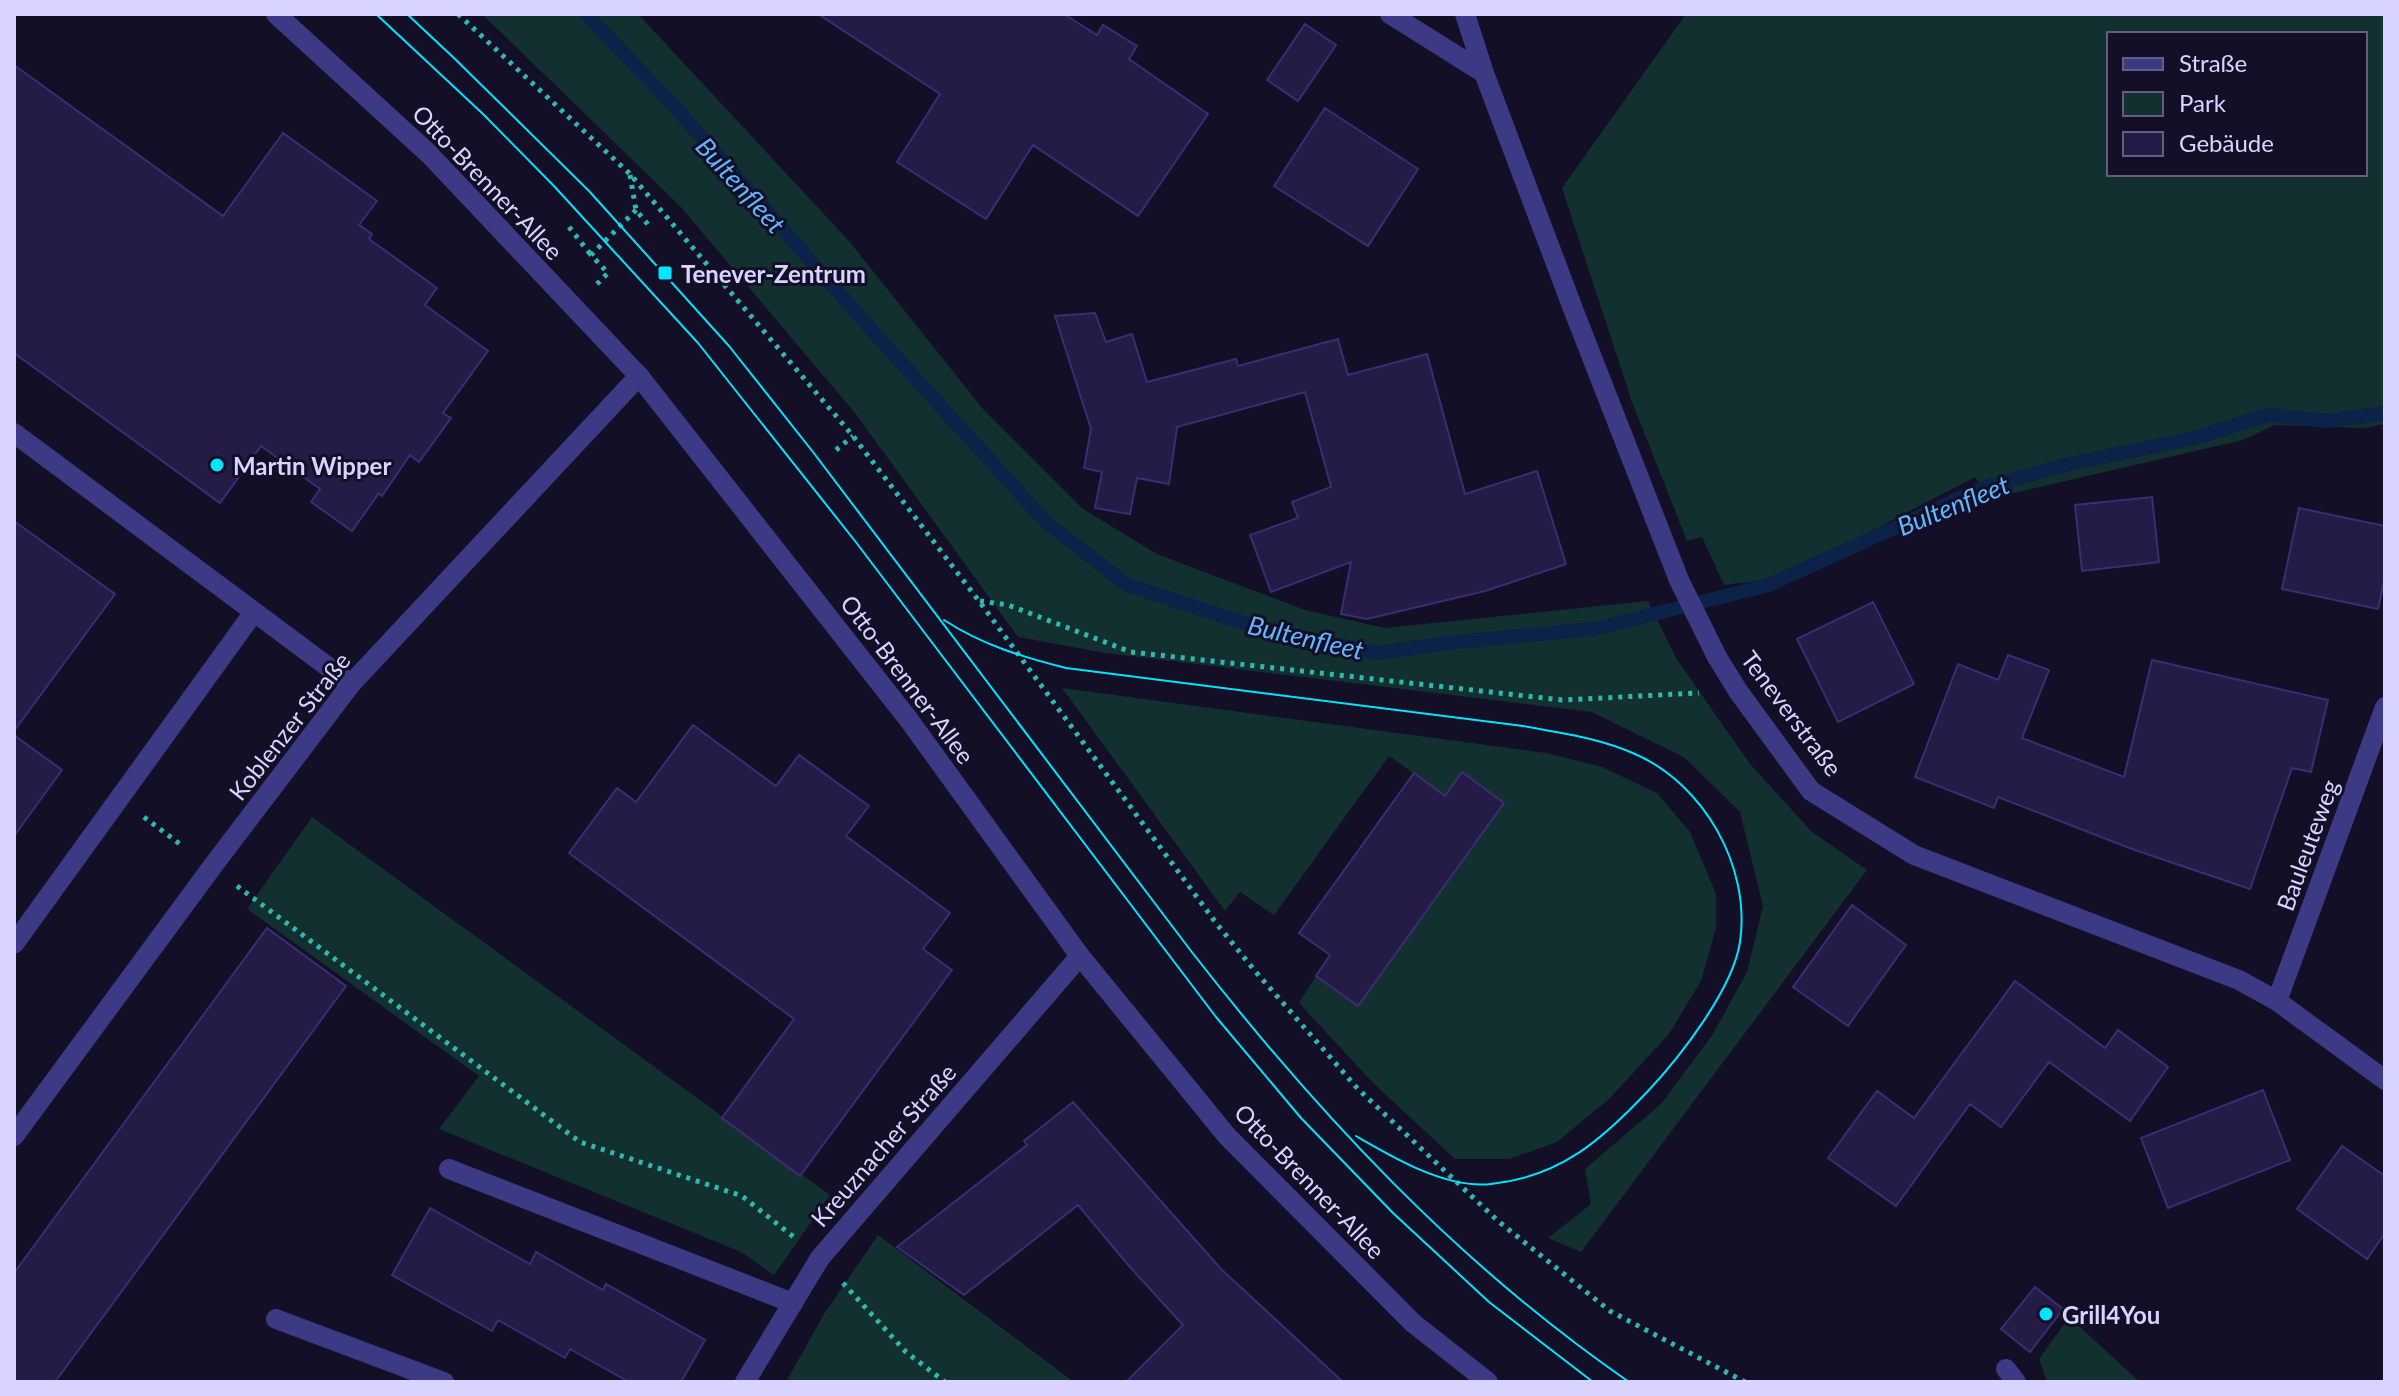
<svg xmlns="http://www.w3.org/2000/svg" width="2399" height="1396" font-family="Lato,sans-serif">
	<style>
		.green { fill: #12302f; fill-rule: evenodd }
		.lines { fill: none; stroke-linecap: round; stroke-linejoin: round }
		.stream { stroke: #0c2248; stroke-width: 14 }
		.building { fill: #241b47; stroke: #3b2d73; stroke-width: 2 }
		.path { stroke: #2fb8b0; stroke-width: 5; stroke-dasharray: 4 6; stroke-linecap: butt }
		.service { stroke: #3d3a85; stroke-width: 20 }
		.minor { stroke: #3d3a85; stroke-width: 20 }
		.tertiary { stroke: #3d3a85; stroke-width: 20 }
		.tram { stroke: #00e5ff; stroke-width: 2 }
		.poi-dot { fill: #00e5ff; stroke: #130f26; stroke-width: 3 }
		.labels { text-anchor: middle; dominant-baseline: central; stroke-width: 6; stroke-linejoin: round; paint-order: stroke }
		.street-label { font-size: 24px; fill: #d9d4ff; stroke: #130f26 }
		.poi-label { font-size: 24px; font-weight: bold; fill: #d9d4ff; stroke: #130f26; text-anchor: start }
		.water-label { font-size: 26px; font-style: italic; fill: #62b6ff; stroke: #130f26 }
	</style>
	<rect width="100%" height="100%" fill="#130f26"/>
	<path class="green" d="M482,14H638L849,241L983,409L1083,509L1157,554L1305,610L1385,628L1648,601L1676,658L1750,764L1812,832L1867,870L1581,1252L1548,1238L1591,1204L1585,1169L1661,1104L1713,1034L1747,972L1763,906L1740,812L1685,758L1592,712L1106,653L1018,637L855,413L680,206Z
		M1686,14H2385V424L2365,428L2275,425L2243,440L1988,499L1975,477L1856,539L1766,580L1724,585L1702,537L1687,541L1632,402L1562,188ZM2109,34H2365V174H2109Z
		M1062,688L1546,753L1602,767L1657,793L1690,832L1716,894V928L1701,981L1669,1034L1609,1099L1557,1142L1509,1159H1455L1373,1083L1299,1003L1316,976L1358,1006L1504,802L1462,772L1445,796L1389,756L1274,915L1240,892L1225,911Z
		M312,817L830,1195L774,1275L741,1252L439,1129L479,1076L247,909Z
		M878,1235L1074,1382H786L824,1314Z
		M2069,1317L2140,1382H2047L2039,1359Z"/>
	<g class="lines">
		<path class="stream" d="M586,14L675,107L886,346L1046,522L1127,585L1262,629L1377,653L1455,642L1594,629L1769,585L1982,488L2069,464L2195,438L2267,415L2328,421L2385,413"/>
	</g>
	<path class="building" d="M818,14H1064L1097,35L1103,25L1137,46L1129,59L1208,114L1138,216L1033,145L986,219L897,162L940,94Z
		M1305,24L1336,45L1298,101L1267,80Z
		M14,65L223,216L283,133L377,201L359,225L372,234L369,239L437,288L425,305L488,351L443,413L451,418L419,462L410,455L382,496L379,493L352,531L311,502L320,489L261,446L220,503L14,353Z
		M1325,108L1418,169L1368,246L1274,186Z
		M1095,313L1106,342L1132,334L1147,382L1236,359L1238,366L1338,339L1348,375L1427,354L1465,494L1537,471L1566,564L1485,591L1367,619L1341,614L1351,562L1271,592L1250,535L1298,518L1292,502L1331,487L1305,392L1177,427L1169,484L1137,478L1130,514L1095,508L1102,472L1084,468L1091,429L1055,316Z
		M2152,497L2159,562L2082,571L2075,505Z
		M2299,508L2385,526V576L2378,609L2282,589Z
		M14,521L115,594L14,731Z
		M1873,602L1914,684L1838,722L1797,639Z
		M2008,655L2049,670L2022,738L2124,777L2152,660L2328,700L2311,772L2292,768L2250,889L2132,849L1998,797L1994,808L1915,777L1958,664L1998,680Z
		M693,725L776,786L799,755L869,806L846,836L950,913L923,949L952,970L800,1176L722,1118L794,1019L569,853L617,788L636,802Z
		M14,735L62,770L14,836Z
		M1462,772L1504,803L1358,1006L1316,976L1330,955L1299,933L1414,773L1445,796Z
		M1852,905L1906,945L1848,1026L1793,987Z
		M267,928L346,986L55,1382H14V1273Z
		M2015,981L2105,1048L2118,1030L2168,1067L2130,1121L2049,1062L2001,1127L1970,1104L1896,1206L1828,1158L1877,1091L1914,1118Z
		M2263,1090L2290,1160L2168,1208L2141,1138Z
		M1073,1102L1221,1269L1343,1382H1126L1183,1325L1129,1266L1078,1205L964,1295L897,1247L1027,1145L1024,1141Z
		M2342,1146L2385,1176V1233L2367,1259L2297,1209Z
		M430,1208L530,1264L536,1252L603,1290L606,1284L705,1340L681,1382H629L570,1349L565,1358L498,1320L492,1331L392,1275Z
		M2035,1287L2063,1309L2030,1352L2001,1329Z"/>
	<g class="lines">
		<path class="path" d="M458,14L630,174L853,436L979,601L1216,923L1255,971L1358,1089L1498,1221L1610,1311L1745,1382
			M630,175L636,210L650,227
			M569,227L591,255
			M597,284L608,273L591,255L636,210
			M836,450L853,436
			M980,601L1008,605L1131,652L1562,700L1699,693
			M144,817L184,847
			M237,886L580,1142L742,1196L795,1238
			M843,1283L906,1352L945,1382"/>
		<path class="service" d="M14,944L254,612
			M449,1169L793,1303
			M276,1319L444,1382
			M2006,1369L2016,1382"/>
		<path class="minor" d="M1390,14L1484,73
			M1465,14L1484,73L1575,314L1679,580L1717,657L1738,691L1811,791L1914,855L2239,980L2277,1001L2385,1080
			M14,433L351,684
			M2277,1001L2385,707
			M14,1136L212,867L351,684L639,376
			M745,1382L820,1258L1080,956"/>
		<path class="tertiary" d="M276,14L429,154L639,376L909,720L1080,956L1227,1136L1413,1323L1488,1382"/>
		<path class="tram" d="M376,14L483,114L553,185L698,343L855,541L1216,1017L1301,1118L1393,1213L1489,1302L1593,1382
			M407,14L455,59L589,191L729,346L813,452L1191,951C1318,1114 1458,1264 1629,1382
			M944,620C982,645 1023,657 1066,668L1523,726C1561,733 1600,738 1635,754C1704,784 1751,867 1740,942C1733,989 1680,1057 1648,1091C1603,1139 1560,1177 1491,1184C1446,1189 1394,1158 1356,1136"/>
	</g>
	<g class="poi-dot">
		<rect x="657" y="265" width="16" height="16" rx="4"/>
		<circle cx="217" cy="465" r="8"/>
		<circle cx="2046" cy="1314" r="8"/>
	</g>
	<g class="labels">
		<g class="street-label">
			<text transform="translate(488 182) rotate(46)">Otto-Brenner-Allee</text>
			<text transform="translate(908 679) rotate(53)">Otto-Brenner-Allee</text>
			<text transform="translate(1792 713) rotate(53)">Teneverstraße</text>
			<text transform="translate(289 726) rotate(-52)">Koblenzer Straße</text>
			<text transform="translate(2307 845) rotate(-70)">Bauleuteweg</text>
			<text transform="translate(883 1145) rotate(-49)">Kreuznacher Straße</text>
			<text transform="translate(1310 1181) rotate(46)">Otto-Brenner-Allee</text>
		</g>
		<g class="poi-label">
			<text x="681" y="273">Tenever-Zentrum</text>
			<text x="233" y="465">Martin Wipper</text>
			<text x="2062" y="1314">Grill4You</text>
		</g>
		<g class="water-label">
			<text transform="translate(741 185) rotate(48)">Bultenfleet</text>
			<text transform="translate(1953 505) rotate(-22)">Bultenfleet</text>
			<text transform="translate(1306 637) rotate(13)">Bultenfleet</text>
		</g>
	</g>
	<rect width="2399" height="1396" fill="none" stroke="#d9d4ff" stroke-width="32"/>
	<rect x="2107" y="32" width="260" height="144" fill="#130f26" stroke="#625e7d" stroke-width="2"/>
	<rect x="2123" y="58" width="40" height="12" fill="#3d3a85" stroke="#625e7d" stroke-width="2"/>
	<text x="2179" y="72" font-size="24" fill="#d9d4ff">Straße</text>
	<rect x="2123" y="92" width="40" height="24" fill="#12302f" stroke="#625e7d" stroke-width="2"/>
	<text x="2179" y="112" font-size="24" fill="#d9d4ff">Park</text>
	<rect x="2123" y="132" width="40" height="24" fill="#241b47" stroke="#625e7d" stroke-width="2"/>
	<text x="2179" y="152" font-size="24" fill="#d9d4ff">Gebäude</text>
</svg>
